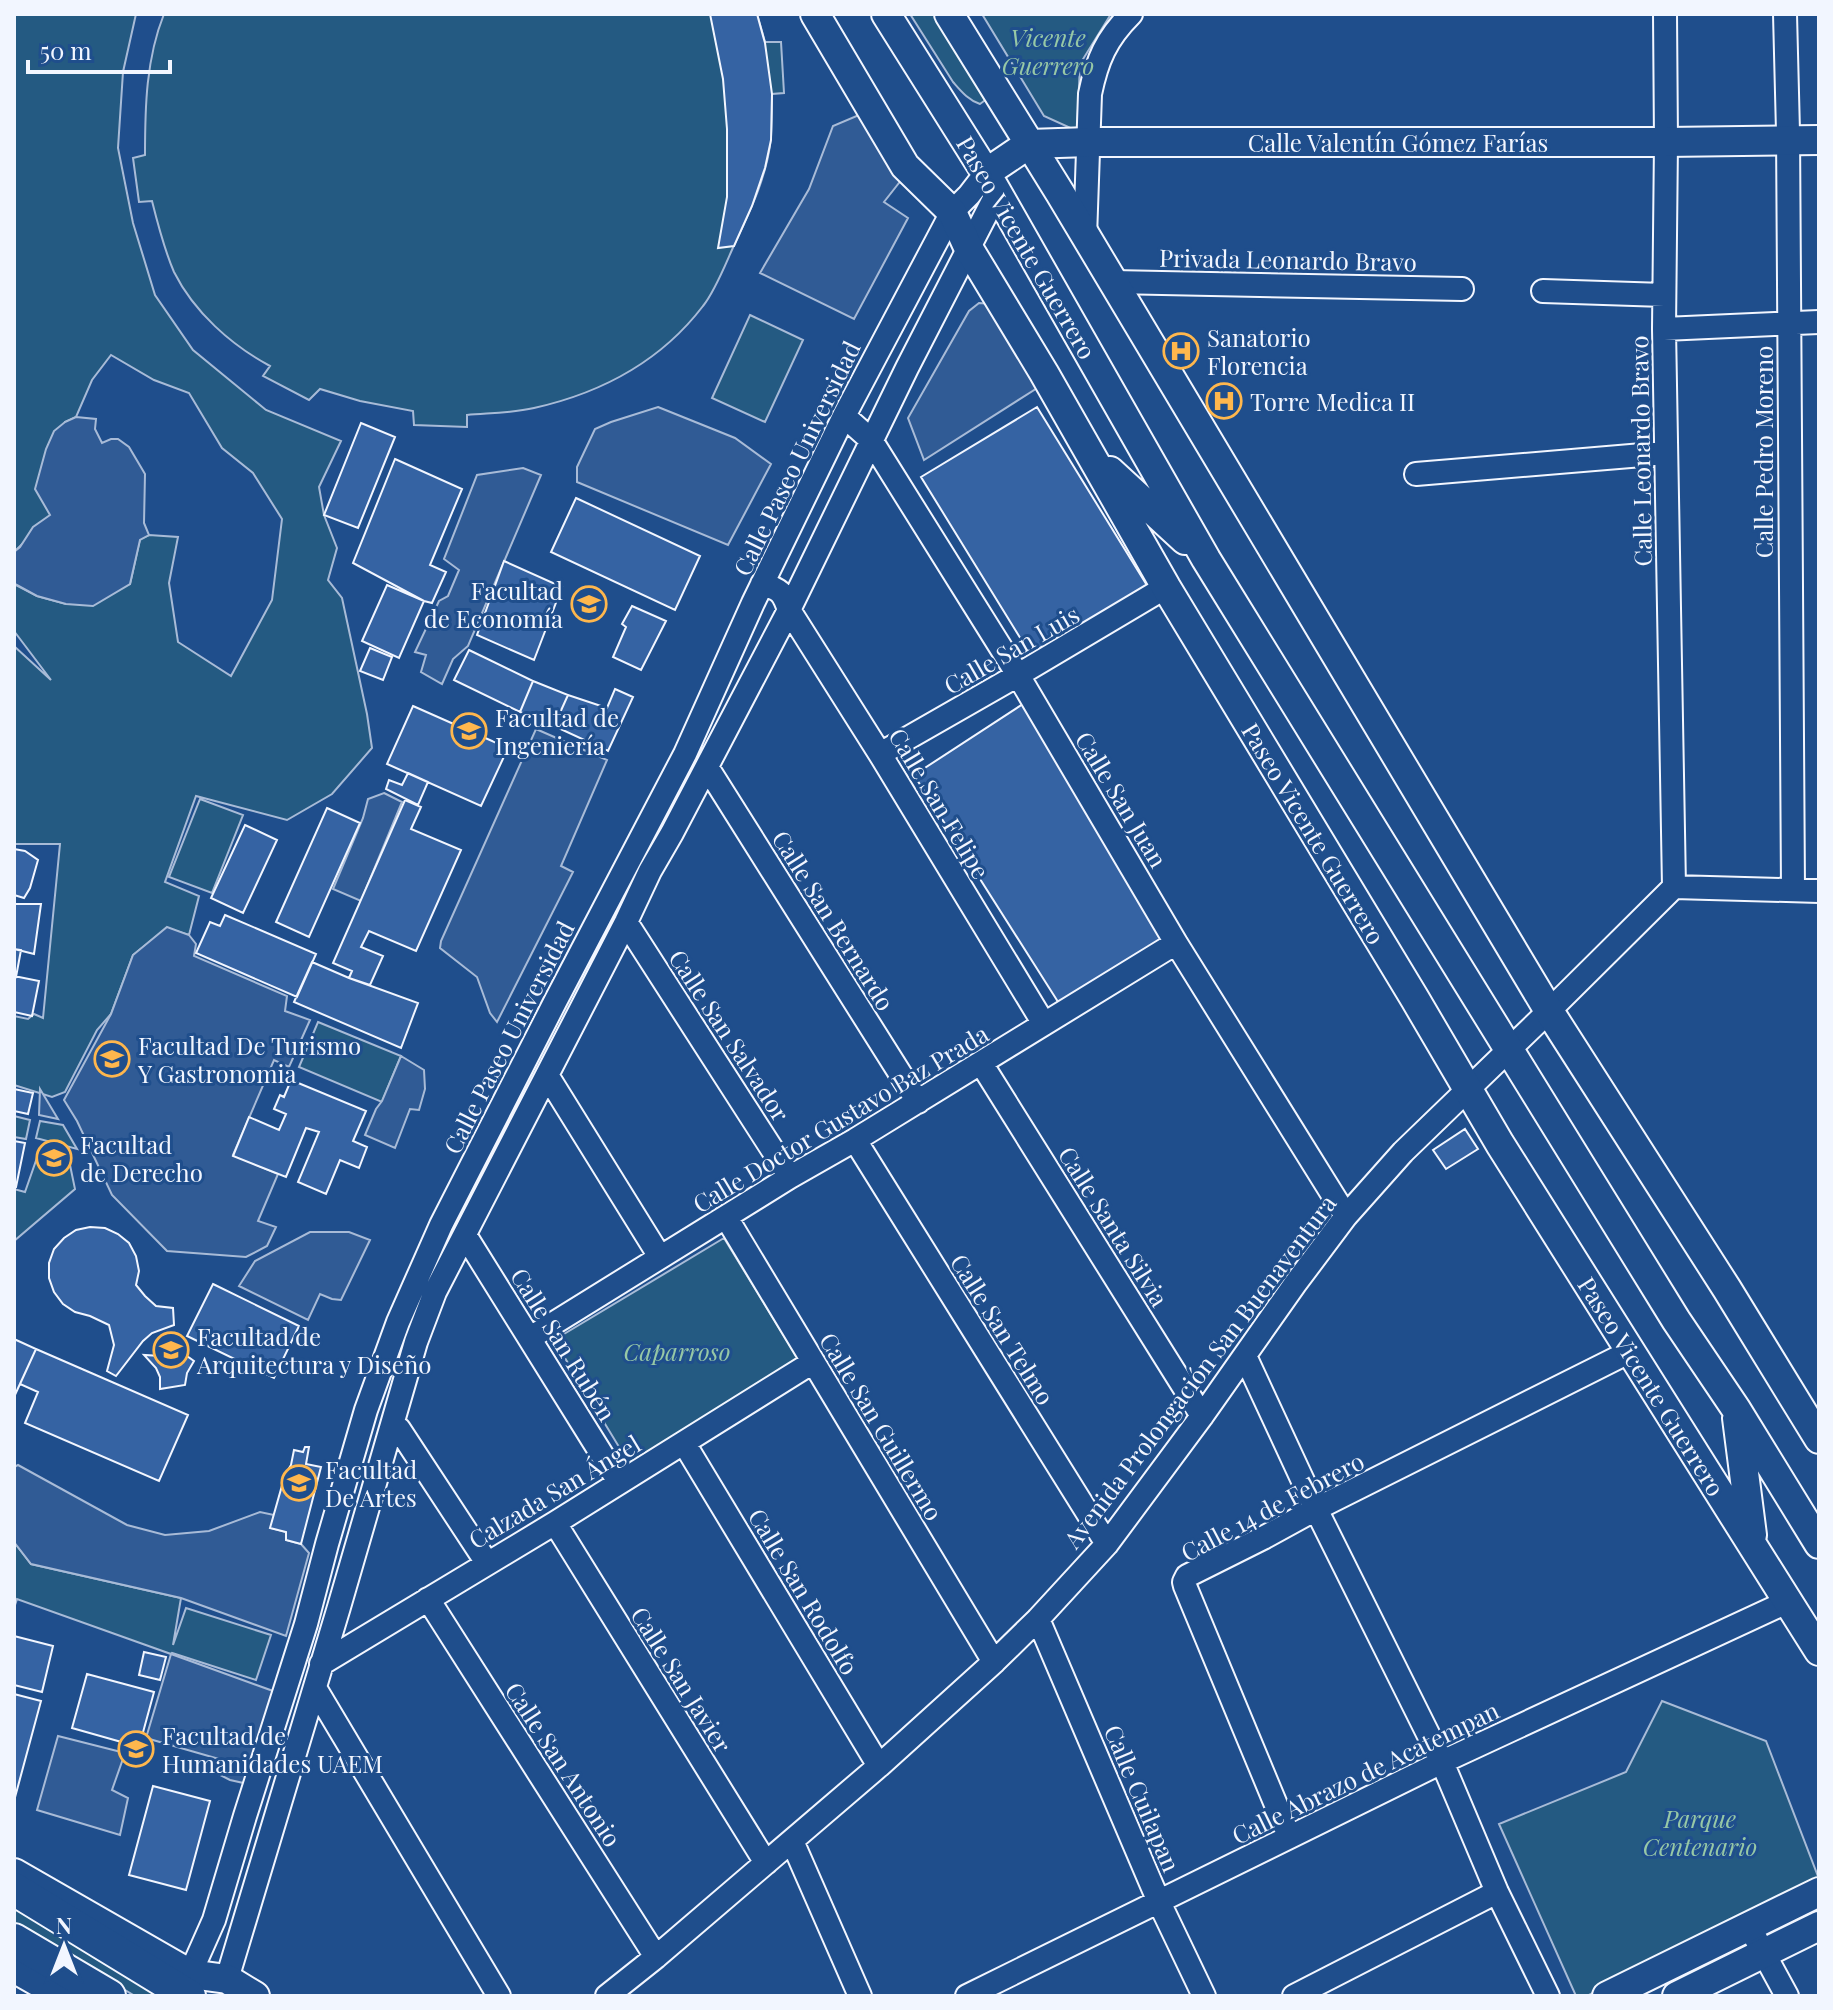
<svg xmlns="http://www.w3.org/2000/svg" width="1833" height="2010" font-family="'Playfair Display',serif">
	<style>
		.green { fill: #245a82; stroke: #a8bbd7; stroke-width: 2 }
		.parking { fill: #305b95; stroke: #a8bbd7; stroke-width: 2 }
		.building { fill: #3563a3; stroke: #f2f6ff; stroke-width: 2 }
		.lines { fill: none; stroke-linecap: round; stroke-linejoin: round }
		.minor-casing { stroke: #f2f6ff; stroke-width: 26 }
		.major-casing { stroke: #f2f6ff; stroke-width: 32 }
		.highway-casing { stroke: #f2f6ff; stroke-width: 36 }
		.minor { stroke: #1f4e8c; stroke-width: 22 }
		.major { stroke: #1f4e8c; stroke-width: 28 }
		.highway { stroke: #1f4e8c; stroke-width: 32 }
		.labels { text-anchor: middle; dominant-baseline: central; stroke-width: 6; stroke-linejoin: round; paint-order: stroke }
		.park-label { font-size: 24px; font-style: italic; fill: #97c8a6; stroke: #1f4e8c }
		.street-label { font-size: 24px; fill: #f2f6ff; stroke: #1f4e8c }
		.poi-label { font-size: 24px; fill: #f2f6ff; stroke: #1f4e8c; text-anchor: start }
	</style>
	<rect width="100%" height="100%" fill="#1f4e8c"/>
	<path class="green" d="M14,14H136L123,72L118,148L133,223L155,295L193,350L266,410L341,441L319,487L324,515L337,548L328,580L342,598L367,714L372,748L332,794L287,820L196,796L165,882L199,896L189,935L167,928L133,955L111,1014L97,1030L65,1092L52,1097L14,1085V1016L28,1019L34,1014L43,1018L60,844H14V646L51,680L14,631V584L37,596L66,604L130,584L140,539L149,535L178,537L169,583L178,642L231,676L272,600L282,519L253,473L222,448L189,393L154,380L111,355L92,380L76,417L65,422L51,516L14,552Z
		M164,14H757L765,42H781L784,93L772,94C772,108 772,123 771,137C768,173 751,209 736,241C727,260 716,290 703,306C661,361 601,393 534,408C513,413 489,413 467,415V427L414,425L413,411L360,401L320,389L309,400L263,376L270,366C231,345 194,312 174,272C164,249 158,225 152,201L139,202L133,158L145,155C145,107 146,59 164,14Z
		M910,14H938L988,98L980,104C968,100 961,91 953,82Z
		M982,14H1111L1080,64L1077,131L1044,116Z
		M750,315L803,340L765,422L712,398Z
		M200,799L243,815L212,893L169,877Z
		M318,1022L401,1056L382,1102L299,1067Z
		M14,1116L30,1120L26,1139L14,1137Z
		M40,1121L63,1125L77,1149L36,1138Z
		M39,1152L48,1163L70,1165L75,1189L14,1241V1189L25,1192Z
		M724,1238L800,1362L630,1465L554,1340Z
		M14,1542L31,1564L181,1598L173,1645L186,1608L271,1635L256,1680L172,1653L171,1654L17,1599L14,1608Z
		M1662,1701L1766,1741L1819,1879L1587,1996H1576L1499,1824L1626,1772Z
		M14,1899L175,1996H135L14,1923Z"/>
	<path class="parking" d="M866,112L906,174L884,202L908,218L854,319L760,273L809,189L833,126Z
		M979,303L991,304L1042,385L924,460L908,418L969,311Z
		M658,407L735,438L771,464L728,545L577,482V467L595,429L611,422Z
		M76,417L96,419L95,429L102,443L111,439H118L129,447L145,474L144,523L149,535L140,540L130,584L93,606L66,604L37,596L15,584L14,552L20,547L33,527L50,515L35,489L46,449L54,431L65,422Z
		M523,468L541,475L468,646L453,659L442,684L421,672L426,655L415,652L439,601L448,596L459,570L444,559L477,475Z
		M536,729L607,760L561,866L573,872L497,1022L490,1013L477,977L440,948L441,941Z
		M384,793L402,802L361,901L333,889L363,818L368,799Z
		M167,927L189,935L196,944L194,956L287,996L285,1011L310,1020L289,1067L274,1060L233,1155L278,1174L258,1221L276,1227L267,1246L246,1257L167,1251L112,1195L77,1121L64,1100L111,1014L133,955Z
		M401,1056L424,1070L425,1089L419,1110L410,1109L395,1148L365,1135L376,1109L382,1101Z
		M40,1089L58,1119L39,1115Z
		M310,1232H349L370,1240L341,1300L332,1299L320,1294L308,1320L239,1286L255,1261Z
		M18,1465L127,1525L165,1535L209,1531L260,1512L274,1515L271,1528L286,1532V1540L301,1544L309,1553L286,1636L181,1598L31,1564L14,1542V1467Z
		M171,1654L273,1691L248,1784L230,1780L218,1774L219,1759L146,1738Z
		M58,1736L125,1753L112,1790L128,1798L120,1835L37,1810Z"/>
	<path class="building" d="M710,14H757L765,43L772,94L771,140L765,168L752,206L734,246L718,248L727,197V129L723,79Z
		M1037,407L1148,587L1032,657L921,477Z
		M361,423L395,437L358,528L324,515Z
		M395,459L462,489L430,565L446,572L432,603L424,601L353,563Z
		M576,498L700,556L675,610L551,552Z
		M504,561L562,587L534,660L477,635Z
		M387,585L424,601L399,658L362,641Z
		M632,606L666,621L641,670L613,657L626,627L622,624Z
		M370,648L392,657L383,680L360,671Z
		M469,650L533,681L520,712L454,680Z
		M533,681L568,695L554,726L520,712Z
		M615,689L633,697L608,751L554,726L568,695L607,708Z
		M1023,704L1168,943L1060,1005L914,775Z
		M413,706L508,748L481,806L387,764Z
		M408,773L428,782L418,805L386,789L389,780L402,785Z
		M405,800L421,807L411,829L461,850L416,951L369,931L361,947L383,956L370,985L349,978L352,971L333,963Z
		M327,808L360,823L309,937L276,922Z
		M245,825L277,840L243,913L211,898Z
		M14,849L25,851L38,860L30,888L24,898L14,895Z
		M14,904H41L34,954L14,949Z
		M225,915L316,954L297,997L196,953L210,922L220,926Z
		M14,949L21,950L16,977L14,976Z
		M312,962L349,978L418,1003L401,1048L294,1002Z
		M14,976L39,981L32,1016L14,1012Z
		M291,1080L366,1111L353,1141L367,1147L359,1168L340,1160L326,1194L298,1182L319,1132L306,1128L286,1177L233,1156L249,1117L279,1130L286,1114L274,1109L280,1095L284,1097Z
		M14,1089L33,1093L28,1114L14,1111Z
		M1465,1129L1478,1149L1446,1169L1433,1150Z
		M14,1141L25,1143L16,1187H14Z
		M90,1227L105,1228L118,1234L129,1243L136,1256L139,1271L136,1285L145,1296L156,1306L173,1308L174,1325L152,1333L143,1341L116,1376L107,1371L114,1345L109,1325L90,1316L75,1312L63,1304L54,1292L49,1278V1263L54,1249L64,1238L76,1230Z
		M213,1284L299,1326L274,1378L187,1336Z
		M14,1339L36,1349L14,1397Z
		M181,1346L187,1356L194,1361L187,1373L185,1385L160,1389V1377L156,1368L144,1355L161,1356L170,1354Z
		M36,1349L188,1415L159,1481L25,1423L38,1392L20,1384Z
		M305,1447H309L306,1464L321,1467L301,1544L286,1540V1532L270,1528L285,1475L291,1465L294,1450L303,1452Z
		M14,1636L53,1646L42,1692L14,1685Z
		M144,1652L166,1657L160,1680L139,1675Z
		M87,1674L154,1692L139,1747L72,1728Z
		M14,1694L41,1701L14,1801Z
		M153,1786L210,1801L186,1890L129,1875Z"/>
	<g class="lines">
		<defs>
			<path id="minor" d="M1665,14L1666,142L1664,329L1674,887
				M1785,14L1788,132L1793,890
				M1085,237L1090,94C1097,60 1106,39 1131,14
				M1113,282L1462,289
				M1543,291L1664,295
				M1664,329L1819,322
				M844,416L871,440L1018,675L1176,943L1346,1216
				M1416,474L1666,453
				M762,584C780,589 783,592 789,610L880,754L1044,1024
				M880,754L1018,675L1166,587
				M707,767L918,1102
				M1674,887L1819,891
				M626,922L790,1177
				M981,1063L1202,1416
				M547,1075L660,1257
				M855,1140L1107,1544
				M726,1217L994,1662
				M465,1235L619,1482
				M530,1338L790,1177L855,1140L1176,943
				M1245,1356L1316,1509L1442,1762L1497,1892L1548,1996
				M399,1429L487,1563
				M684,1443L879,1766
				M555,1523L766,1863
				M428,1599L656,1957
				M1038,1619L1159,1902L1204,1996
				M321,1664L555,1523L813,1362
				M315,1688L499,1996
				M1289,1836L1185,1586L1184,1582L1187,1576L1263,1538L1316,1509L1629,1352
				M792,1841L860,1996
				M1749,1926L1787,1996
				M190,1974L214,1920L245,1816L306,1624L327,1544L366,1410L398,1322L441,1225L555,1002L685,754L753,603L844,416L952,212L969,195L986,173
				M227,1979L339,1607L416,1342L435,1292L626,922L650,871L672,833L789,610L907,368L997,193
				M607,1996L656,1957L879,1766L994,1662L1038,1619L1107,1544L1202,1416L1295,1284L1346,1216L1403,1152L1549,1011L1674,887
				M967,1996L1442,1762L1789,1601
				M1294,1996L1497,1892"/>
			<path id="major" d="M815,14L905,166L952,212L969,249L1044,373L1166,587L1415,999L1500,1144L1819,1651
				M886,14L986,173L1206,559L1676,1320L1736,1409L1819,1544
				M949,14L1060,193L1549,1011L1727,1289L1819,1439
				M986,173L1029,144L1089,142H1666L1819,140
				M1110,471L1185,540
				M1737,1418L1752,1535
				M14,1873L190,1974L227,1979L255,1996
				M14,1968L63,1996
				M1607,1996L1819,1892
				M1677,1996L1819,1926"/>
			<path id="highway" d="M14,1889L189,1996
				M14,1940L109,1996"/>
		</defs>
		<use href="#minor" class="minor-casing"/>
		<use href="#major" class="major-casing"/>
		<use href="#highway" class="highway-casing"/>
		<use href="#minor" class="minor"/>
		<use href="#major" class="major"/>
		<use href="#highway" class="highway"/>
	</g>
	<defs>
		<symbol id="hospital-ring" viewBox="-11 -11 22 22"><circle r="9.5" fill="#1f4e8c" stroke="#ffb74d" stroke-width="1.5"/><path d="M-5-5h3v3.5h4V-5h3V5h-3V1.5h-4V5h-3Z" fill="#ffb74d"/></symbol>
		<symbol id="university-ring" viewBox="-11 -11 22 22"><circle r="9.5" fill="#1f4e8c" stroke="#ffb74d" stroke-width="1.5"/><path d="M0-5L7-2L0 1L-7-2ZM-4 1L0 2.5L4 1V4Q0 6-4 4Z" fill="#ffb74d"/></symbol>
	</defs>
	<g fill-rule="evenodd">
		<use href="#hospital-ring" x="1161" y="331" width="40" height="40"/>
		<use href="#hospital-ring" x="1204" y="381" width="40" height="40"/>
		<use href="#university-ring" x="569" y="584" width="40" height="40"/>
		<use href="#university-ring" x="449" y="711" width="40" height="40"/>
		<use href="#university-ring" x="92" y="1039" width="40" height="40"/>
		<use href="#university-ring" x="34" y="1138" width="40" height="40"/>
		<use href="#university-ring" x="151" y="1330" width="40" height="40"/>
		<use href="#university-ring" x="279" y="1463" width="40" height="40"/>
		<use href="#university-ring" x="116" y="1729" width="40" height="40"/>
	</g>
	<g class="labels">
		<g class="park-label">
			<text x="1048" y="37">Vicente<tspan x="1048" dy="28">Guerrero</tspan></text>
			<text x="677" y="1351">Caparroso</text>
			<text x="1700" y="1818">Parque<tspan x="1700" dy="28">Centenario</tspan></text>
		</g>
		<g class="street-label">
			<text x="1398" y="142">Calle Valentín Gómez Farías</text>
			<text transform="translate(1027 247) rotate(60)">Paseo Vicente Guerrero</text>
			<text transform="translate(1288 259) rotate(1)">Privada Leonardo Bravo</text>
			<text transform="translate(1640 451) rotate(-91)">Calle Leonardo Bravo</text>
			<text transform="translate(1763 452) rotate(-90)">Calle Pedro Moreno</text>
			<text transform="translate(796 458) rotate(-64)">Calle Paseo Universidad</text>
			<text transform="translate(1011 649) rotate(-30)">Calle San Luis</text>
			<text transform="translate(1122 799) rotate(59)">Calle San Juan</text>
			<text transform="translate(940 803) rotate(59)">Calle San Felipe</text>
			<text transform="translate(1314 833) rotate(59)">Paseo Vicente Guerrero</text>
			<text transform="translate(834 920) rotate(58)">Calle San Bernardo</text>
			<text transform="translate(730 1035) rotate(57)">Calle San Salvador</text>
			<text transform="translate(508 1037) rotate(-63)">Calle Paseo Universidad</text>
			<text transform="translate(840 1118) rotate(-31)">Calle Doctor Gustavo Baz Prada</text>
			<text transform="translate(1114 1226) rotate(58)">Calle Santa Silvia</text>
			<text transform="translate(1003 1329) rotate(58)">Calle San Telmo</text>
			<text transform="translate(564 1344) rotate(58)">Calle San Rubén</text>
			<text transform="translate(1199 1371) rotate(-53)">Avenida Prolongación San Buenaventura</text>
			<text transform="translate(1652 1386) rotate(58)">Paseo Vicente Guerrero</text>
			<text transform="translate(882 1426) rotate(59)">Calle San Guillermo</text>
			<text transform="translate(554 1491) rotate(-31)">Calzada San Ángel</text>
			<text transform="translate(1272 1506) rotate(-28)">Calle 14 de Febrero</text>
			<text transform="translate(804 1591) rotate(59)">Calle San Rodolfo</text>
			<text transform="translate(682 1679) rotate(58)">Calle San Javier</text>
			<text transform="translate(564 1764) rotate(57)">Calle San Antonio</text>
			<text transform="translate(1365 1772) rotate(-26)">Calle Abrazo de Acatempan</text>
			<text transform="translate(1143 1798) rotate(67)">Calle Cuilapan</text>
		</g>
		<g class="poi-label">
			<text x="1207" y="337">Sanatorio<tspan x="1207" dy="28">Florencia</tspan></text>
			<text x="1250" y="401">Torre Medica II</text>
			<text x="563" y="590" text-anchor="end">Facultad<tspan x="563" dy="28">de Economía</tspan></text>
			<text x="495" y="717">Facultad de<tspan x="495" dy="28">Ingeniería</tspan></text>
			<text x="138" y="1045">Facultad De Turismo<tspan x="138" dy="28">Y Gastronomia</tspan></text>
			<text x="80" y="1144">Facultad<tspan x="80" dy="28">de Derecho</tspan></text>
			<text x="197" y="1336">Facultad de<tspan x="197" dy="28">Arquitectura y Diseño</tspan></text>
			<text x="325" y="1469">Facultad<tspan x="325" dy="28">De Artes</tspan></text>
			<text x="162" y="1735">Facultad de<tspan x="162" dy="28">Humanidades UAEM</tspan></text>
		</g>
	</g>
	<rect width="1833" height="2010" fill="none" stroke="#f2f6ff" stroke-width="32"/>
	<g transform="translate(64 1946)" stroke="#1f4e8c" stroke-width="6" paint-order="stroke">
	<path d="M0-6L14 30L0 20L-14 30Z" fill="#f2f6ff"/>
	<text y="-12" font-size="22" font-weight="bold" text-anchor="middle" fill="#f2f6ff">N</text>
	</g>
	<path d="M28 60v12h142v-12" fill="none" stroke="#f2f6ff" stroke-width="4"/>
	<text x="40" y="60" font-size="24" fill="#f2f6ff" stroke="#1f4e8c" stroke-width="6" paint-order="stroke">50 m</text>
</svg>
